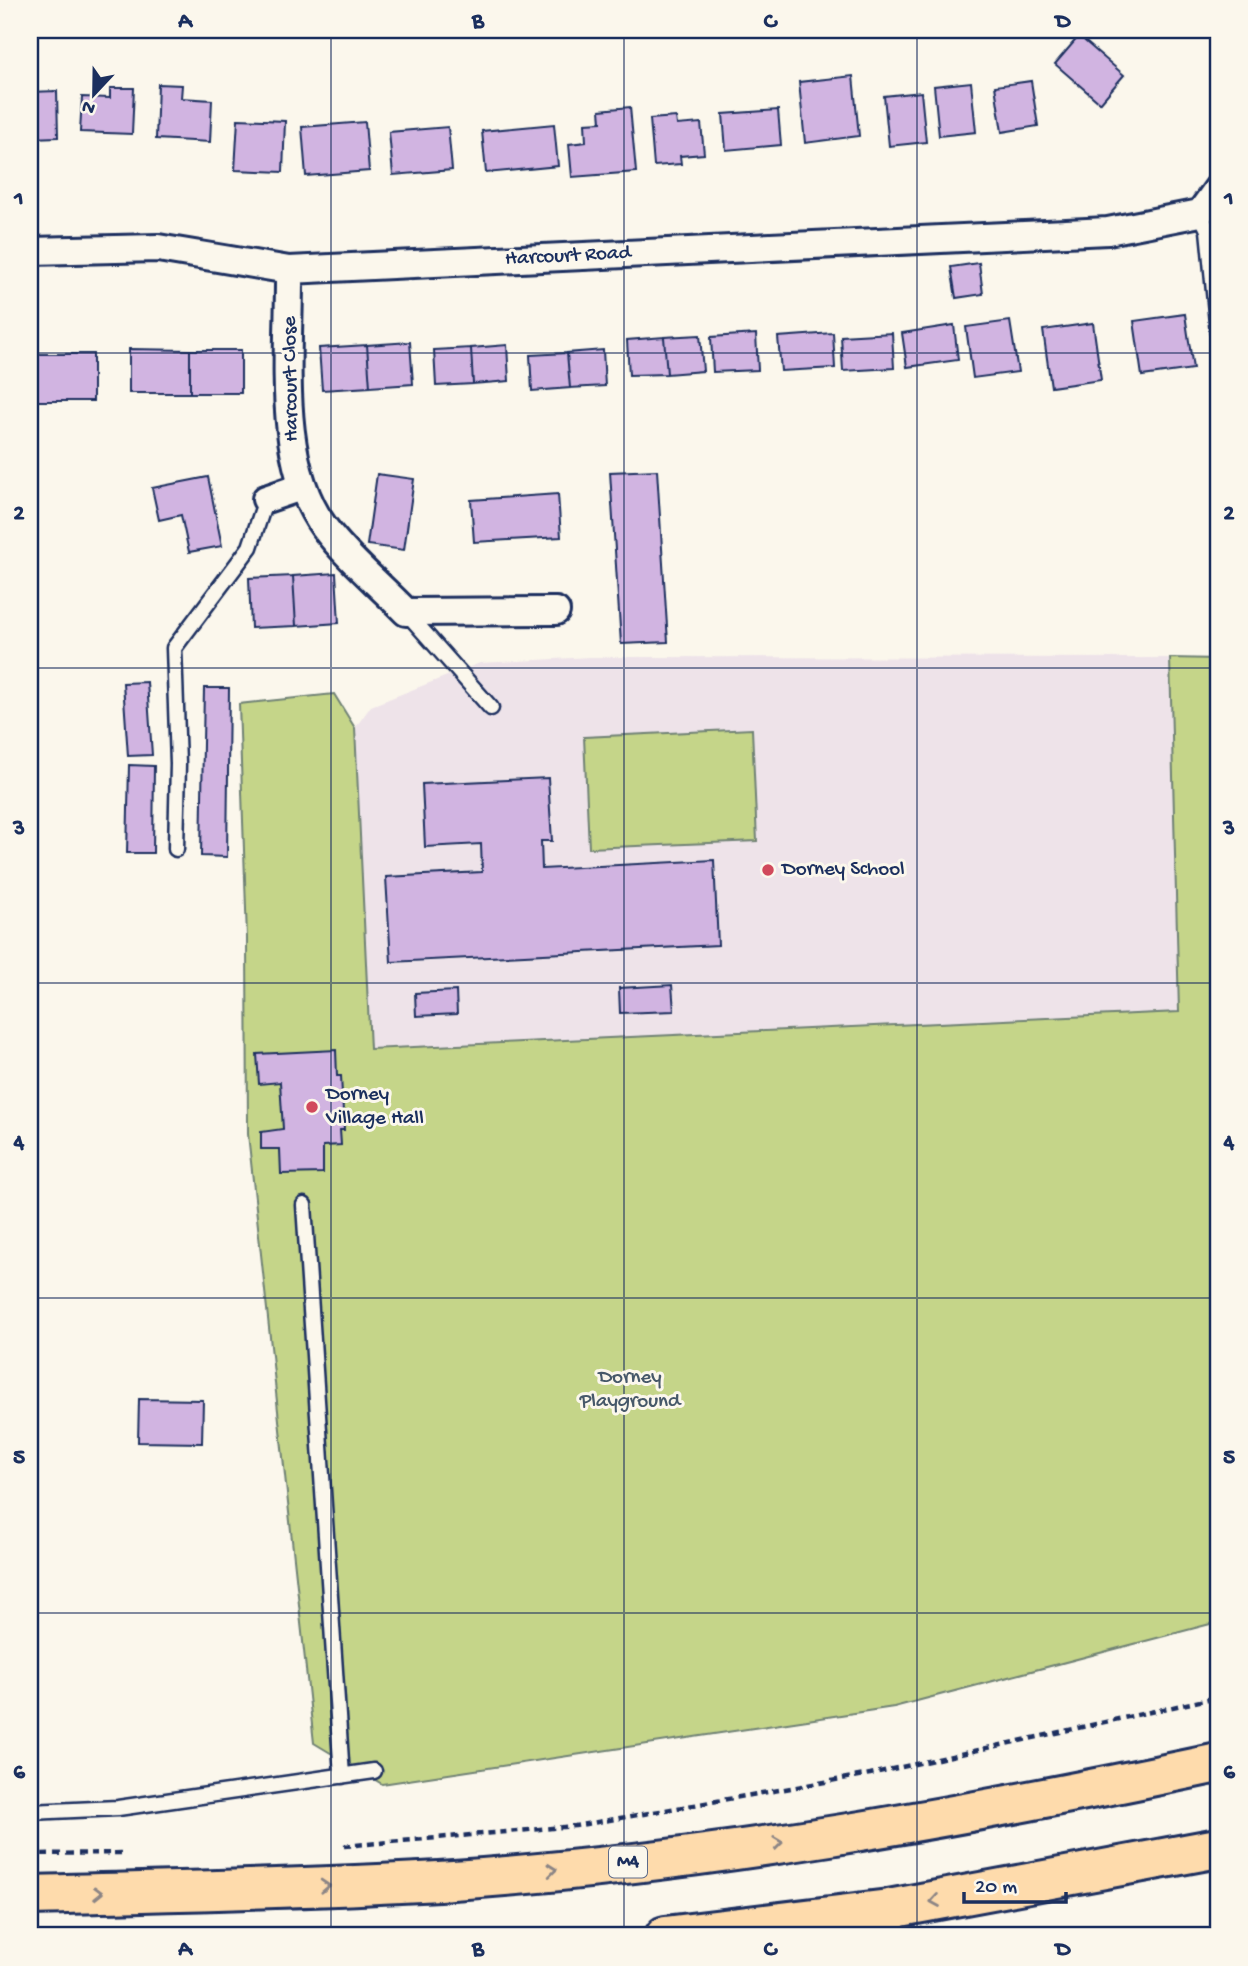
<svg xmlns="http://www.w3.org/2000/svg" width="1248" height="1966" font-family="'Gochi Hand',sans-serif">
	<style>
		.built { fill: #eee3e9 }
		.green { fill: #c5d589; stroke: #708274; stroke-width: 2 }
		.building { fill: #d1b4e1; stroke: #1b2f5e; stroke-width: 2 }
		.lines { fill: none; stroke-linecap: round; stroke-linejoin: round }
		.lane-casing { stroke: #1b2f5e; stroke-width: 19 }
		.street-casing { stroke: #1b2f5e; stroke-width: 32 }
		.highway-casing { stroke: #1b2f5e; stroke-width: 44 }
		.path { stroke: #1b2f5e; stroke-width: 4.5; stroke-dasharray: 7 5; stroke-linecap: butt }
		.lane { stroke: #fbf7ec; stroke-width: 14 }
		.street { stroke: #fbf7ec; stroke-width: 26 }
		.highway { stroke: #fedbac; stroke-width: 38 }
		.oneway { stroke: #8c8585 }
		.grid { fill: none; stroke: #1b2f5e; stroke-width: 2; stroke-opacity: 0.55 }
		.poi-dot { fill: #d1495b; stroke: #fbf7ec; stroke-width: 2.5 }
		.labels { text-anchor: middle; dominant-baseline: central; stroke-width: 6; stroke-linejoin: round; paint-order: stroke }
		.shield { fill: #fbf7ec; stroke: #5e6b89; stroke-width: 2 }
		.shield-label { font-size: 19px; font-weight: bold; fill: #1b2f5e }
		.street-label { font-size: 21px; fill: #1b2f5e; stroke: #fbf7ec }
		.poi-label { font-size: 21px; fill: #1b2f5e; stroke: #fbf7ec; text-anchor: start }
		.park-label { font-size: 21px; fill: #465869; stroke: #fbf7ec }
		.neatline { fill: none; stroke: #1b2f5e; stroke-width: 2.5 }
		.grid-label { font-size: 23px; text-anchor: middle; font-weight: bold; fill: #1b2f5e }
	</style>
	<rect width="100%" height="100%" fill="#fbf7ec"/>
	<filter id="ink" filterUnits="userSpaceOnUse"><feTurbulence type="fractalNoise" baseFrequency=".0143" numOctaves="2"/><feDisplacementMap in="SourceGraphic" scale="14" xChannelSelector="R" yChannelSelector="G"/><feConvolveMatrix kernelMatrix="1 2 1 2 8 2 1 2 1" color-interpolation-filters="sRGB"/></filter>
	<g filter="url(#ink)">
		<path class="built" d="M590,657L1170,658L1179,1012L369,1049L355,728L371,706L480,663Z"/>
		<path class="green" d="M1170,658L1218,659V1622L894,1707L382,1784L314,1743L248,1134L247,938L239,704L334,694L355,728L370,1049L1179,1012Z
			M752,729L757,841L589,848L584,737Z"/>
		<path class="building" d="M1115,30H1142L1139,37Z
			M1079,36L1124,75L1100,103L1055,64Z
			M853,76L859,136L805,143L799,82Z
			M1031,81L1038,126L1002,132L995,86Z
			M971,82L976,132L939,136L934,86Z
			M158,84L182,85L181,98L212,100L210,142L156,139Z
			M110,88H134L132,134L80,132L82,97L110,98Z
			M57,91L58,137L31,138L30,146V92Z
			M921,92L926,142L889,146L884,96Z
			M630,107L636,172L572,177L569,144L586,142L585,123L601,122L600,110Z
			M778,110L781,145L726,150L723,114Z
			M676,117L677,125L701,123L704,154L680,156L681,164L654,166L650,119Z
			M238,119L285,121L283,172L235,170Z
			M365,122L369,171L306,176L302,127Z
			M554,124L558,166L486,173L482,131Z
			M448,127L452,170L393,175L389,132Z
			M979,263L983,294L956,298L951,267Z
			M1185,314L1193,369L1142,376L1134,321Z
			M1010,321L1018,372L973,378L966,327Z
			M1093,323L1101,380L1051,387L1043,330Z
			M954,325L958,360L907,367L902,333Z
			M833,333L835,368L781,371L778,337Z
			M892,333L894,368L843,371L841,336Z
			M756,334L758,370L713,372L711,337Z
			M700,335L703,371L667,374L664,337Z
			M664,337L667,374L629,375L627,340Z
			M410,342L413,384L370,387L367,345Z
			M367,345L370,387L322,390L319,348Z
			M507,345L509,381L473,384L471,348Z
			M471,348L473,384L436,386L434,350Z
			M129,349L190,350V393H129Z
			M190,350H241V393H190Z
			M603,350L605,386L570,388L567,353Z
			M567,353L570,388L532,391L530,355Z
			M30,354H93V401H30Z
			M657,470L668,642L621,644L610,472Z
			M377,474L414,479L404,550L367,545Z
			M208,477L222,546L189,552L181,515L159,520L152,488Z
			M558,494L561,537L474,542L471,500Z
			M336,573L339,623L296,626L293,576Z
			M293,576L296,626L251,628L249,578Z
			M147,682L152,755L128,756L123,683Z
			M204,688H229L227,857L201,856Z
			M129,765L154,766L153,853H127Z
			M548,778L552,841H541L542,869L714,860L718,945L391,962L386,877L482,872L481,844L425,847L422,784Z
			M672,985L674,1011L620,1013L619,988Z
			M456,991L457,1014L416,1016L415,993Z
			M336,1050L337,1076H341L344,1130H340L341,1145L323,1146V1173L281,1174L280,1149H261V1132L283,1129L280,1082L259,1084L257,1054Z
			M139,1399L203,1400L202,1443L138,1442Z"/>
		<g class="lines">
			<defs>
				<path id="lane" d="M1200,213L1208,230L1218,333
					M406,612L491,708
					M176,849L178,764L174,648L250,547L266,499
					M304,1205L342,1776
					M30,1812L118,1808L374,1771"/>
				<path id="street" d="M30,251L158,248L289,270L1108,231L1200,213L1218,188
					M289,270C290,350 275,460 324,527C347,558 380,585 406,612L556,611
					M266,499L301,487"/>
				<path id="highway" d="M30,1895C166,1891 303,1889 439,1881C701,1864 961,1817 1218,1763
					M665,1936L889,1909L1218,1848"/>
			</defs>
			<use href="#lane" class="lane-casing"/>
			<use href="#street" class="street-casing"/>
			<use href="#highway" class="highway-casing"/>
			<path class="path" d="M344,1846L575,1826L870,1774L1218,1697
				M30,1854L126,1853
				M1199,1936L1218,1932"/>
			<use href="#lane" class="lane"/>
			<use href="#street" class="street"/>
			<use href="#highway" class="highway"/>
		</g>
		<defs><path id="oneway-chevron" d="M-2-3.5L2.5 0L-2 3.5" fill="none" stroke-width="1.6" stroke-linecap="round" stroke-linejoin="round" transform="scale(1.75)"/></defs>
		<g class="oneway">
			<use href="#oneway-chevron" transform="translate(778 1843) rotate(-7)"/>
			<use href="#oneway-chevron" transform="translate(552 1870) rotate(-6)"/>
			<use href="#oneway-chevron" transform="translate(325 1886) rotate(-3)"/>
			<use href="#oneway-chevron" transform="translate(98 1893) rotate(-1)"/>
			<use href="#oneway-chevron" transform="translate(935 1901) rotate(170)"/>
		</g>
	</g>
	<path class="grid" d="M331,30V1936M624,30V1936M917,30V1936M30,353H1218M30,668H1218M30,983H1218M30,1298H1218M30,1613H1218"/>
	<g class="poi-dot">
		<circle cx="768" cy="870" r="7"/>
		<circle cx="312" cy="1107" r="7"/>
	</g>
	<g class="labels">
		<rect class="shield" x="609" y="1846.5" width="38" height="31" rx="5"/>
		<g class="shield-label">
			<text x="628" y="1862">M4</text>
		</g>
		<g class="street-label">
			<text transform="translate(568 257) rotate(-3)">Harcourt Road</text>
			<text transform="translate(292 379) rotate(-91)">Harcourt Close</text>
		</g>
		<g class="poi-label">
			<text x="782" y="870">Dorney School</text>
			<text x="326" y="1095">Dorney<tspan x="326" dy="24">Village Hall</tspan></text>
		</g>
		<g class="park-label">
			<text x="630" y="1378">Dorney<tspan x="630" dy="24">Playground</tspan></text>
		</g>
	</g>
	<rect width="1248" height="1966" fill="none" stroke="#fbf7ec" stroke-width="77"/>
	<g transform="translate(94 94) rotate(202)" stroke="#fbf7ec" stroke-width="5" paint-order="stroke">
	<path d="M0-5L12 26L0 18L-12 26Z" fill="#1b2f5e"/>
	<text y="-10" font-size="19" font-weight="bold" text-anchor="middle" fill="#1b2f5e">N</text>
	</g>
	<path d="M964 1892v10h102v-10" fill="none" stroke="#1b2f5e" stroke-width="3.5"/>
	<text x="975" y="1892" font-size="21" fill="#1b2f5e" stroke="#fbf7ec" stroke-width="5" paint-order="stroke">20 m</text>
	<rect x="38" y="38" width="1172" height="1889" class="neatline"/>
	<g class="grid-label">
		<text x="185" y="27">A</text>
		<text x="478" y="27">B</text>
		<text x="770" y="27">C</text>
		<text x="1063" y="27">D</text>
		<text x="19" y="204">1</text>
		<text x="1229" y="204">1</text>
		<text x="19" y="519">2</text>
		<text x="1229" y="519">2</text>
		<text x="19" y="834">3</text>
		<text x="1229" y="834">3</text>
		<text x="19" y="1148">4</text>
		<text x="1229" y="1148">4</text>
		<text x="19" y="1463">5</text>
		<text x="1229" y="1463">5</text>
		<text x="19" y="1778">6</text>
		<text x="1229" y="1778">6</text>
		<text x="185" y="1955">A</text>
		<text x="478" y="1955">B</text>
		<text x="770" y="1955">C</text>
		<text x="1063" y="1955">D</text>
	</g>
</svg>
